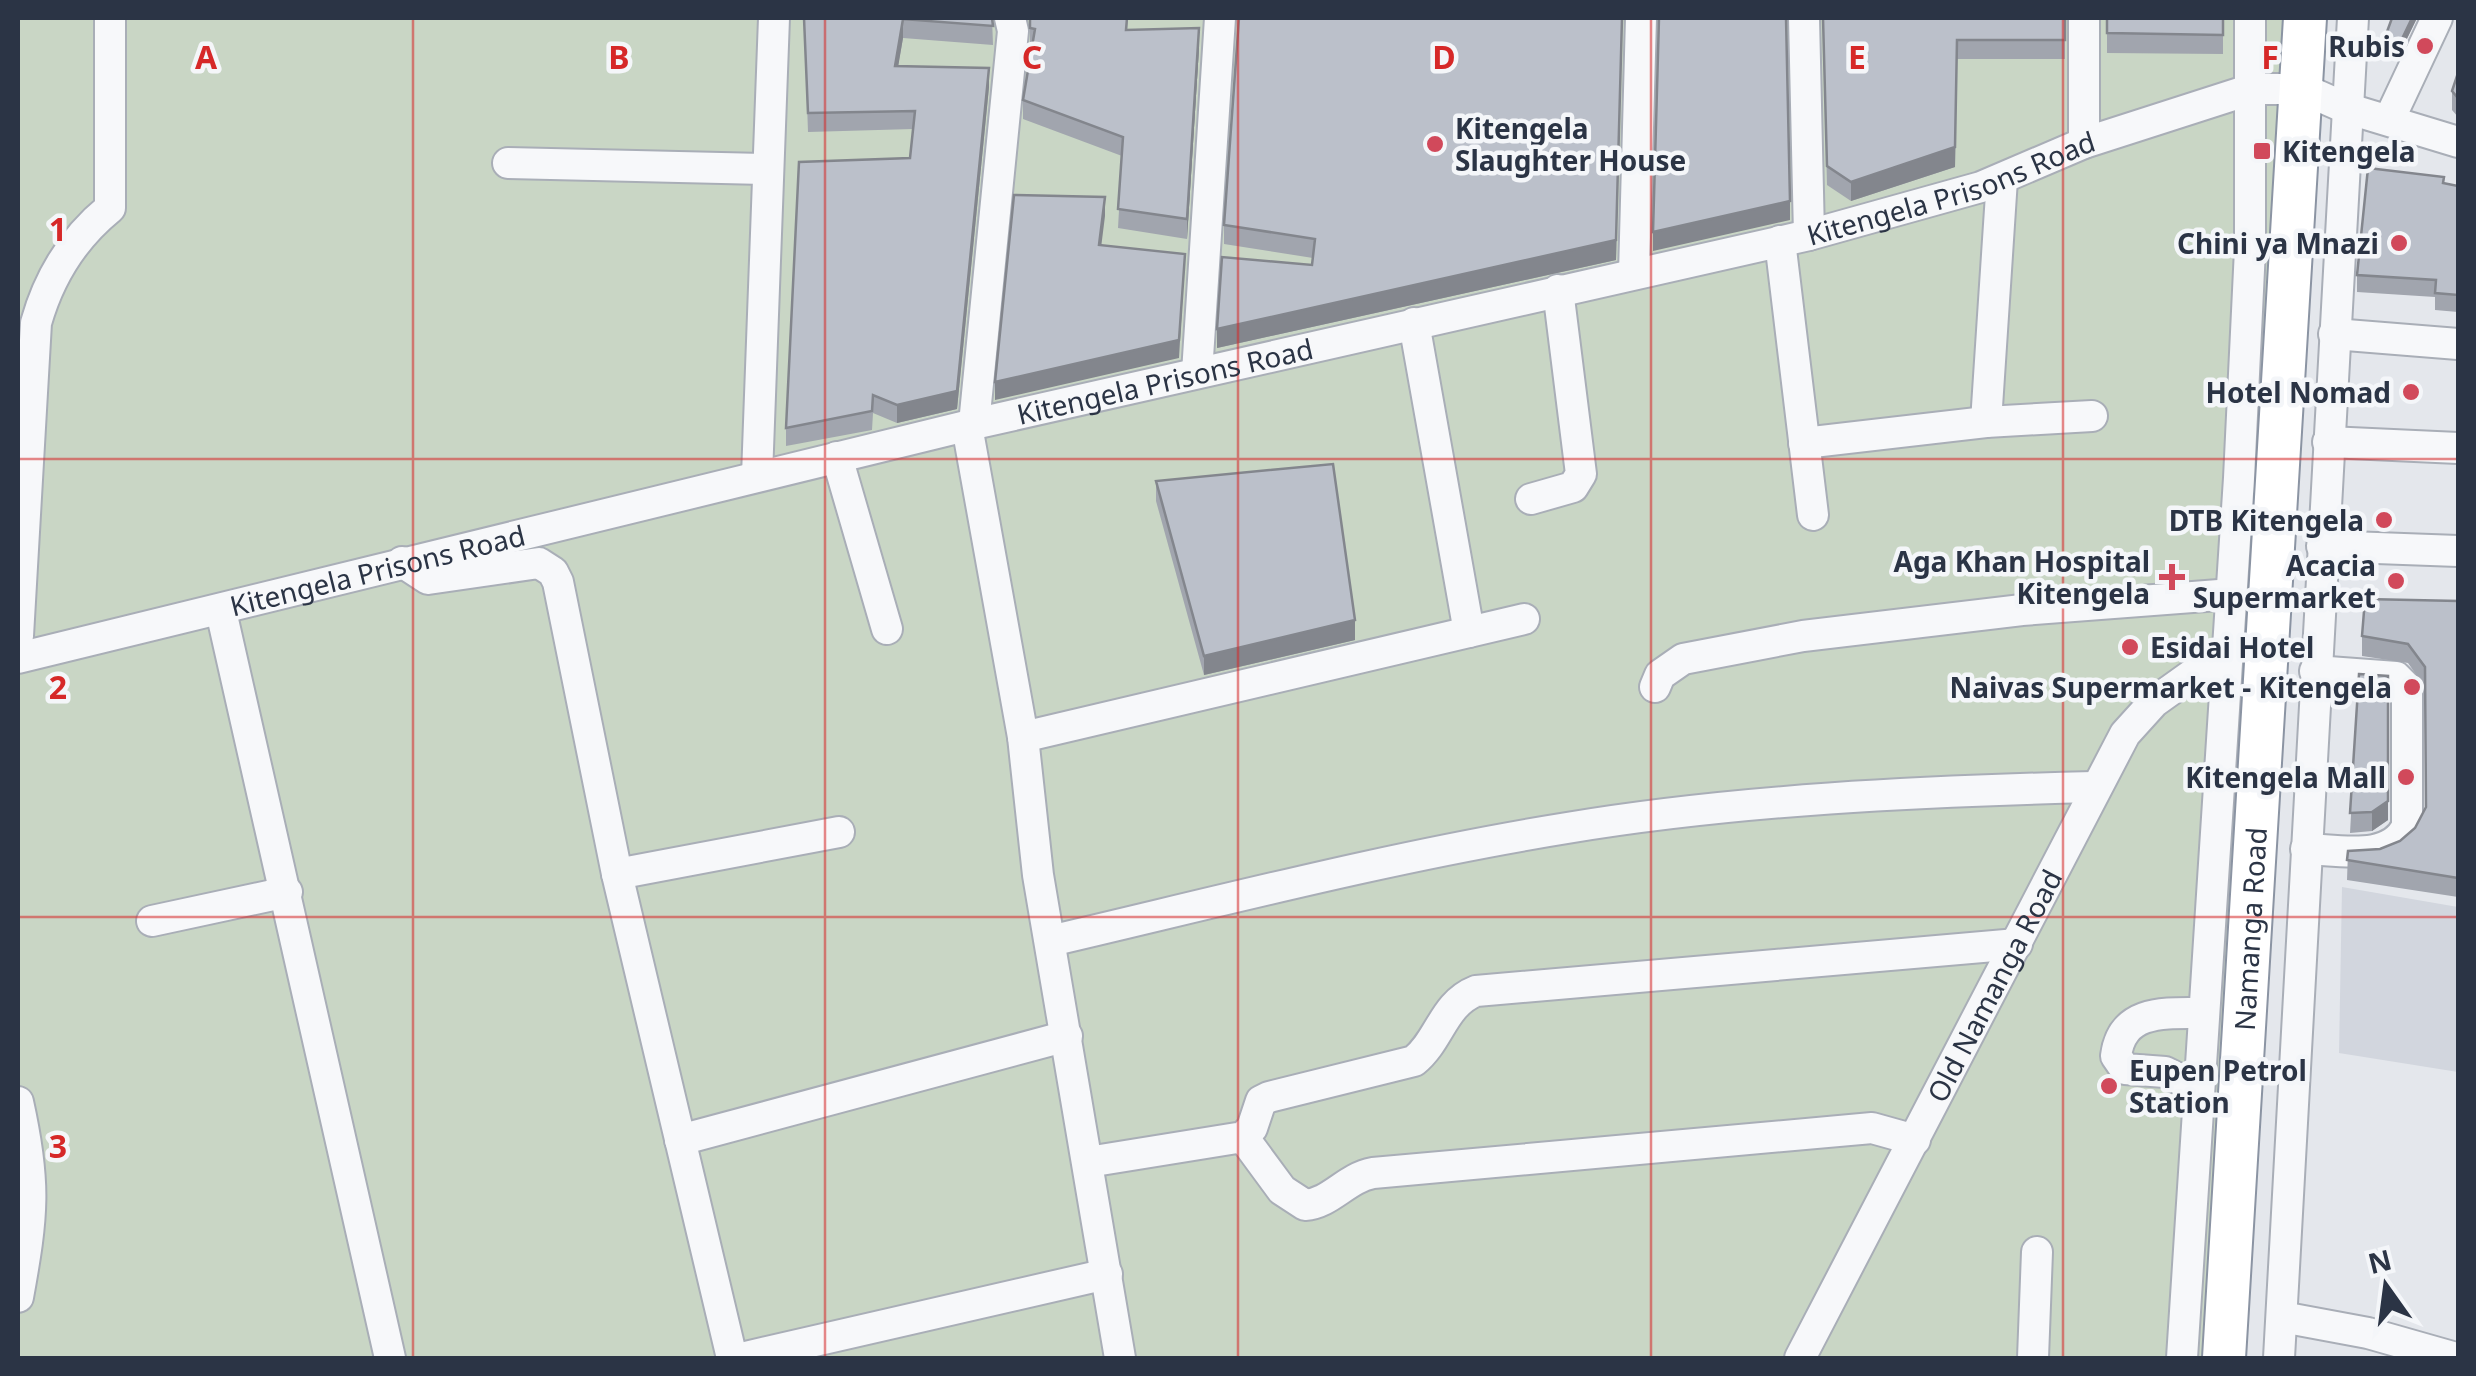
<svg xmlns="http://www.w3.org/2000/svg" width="2476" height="1376" font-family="'Noto Sans',sans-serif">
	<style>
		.built { fill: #d2d6de }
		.green { fill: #c9d6c5 }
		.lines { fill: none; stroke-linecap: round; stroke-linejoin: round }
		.minor-casing { stroke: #a9aeb7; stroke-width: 34 }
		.highway-casing { stroke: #8b94a3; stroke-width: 46 }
		.minor { stroke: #f7f8fa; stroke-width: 30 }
		.highway { stroke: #fff; stroke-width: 42 }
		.wall { fill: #a1a5ae }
		.shaded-wall { fill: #83868d }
		.building { fill: #bbc0ca; stroke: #83868d; stroke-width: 2.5 }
		.grid { fill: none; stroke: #d62828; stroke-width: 2.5; stroke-opacity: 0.55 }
		.poi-dot { fill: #d1495b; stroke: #f4f6f9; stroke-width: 4 }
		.labels { text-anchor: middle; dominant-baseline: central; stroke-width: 9; stroke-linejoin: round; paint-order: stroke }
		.poi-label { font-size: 28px; font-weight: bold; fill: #2b3445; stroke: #f4f6f9; text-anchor: end }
		.street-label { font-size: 28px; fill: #2b3445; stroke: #f4f6f9 }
		.grid-label { font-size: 32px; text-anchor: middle; font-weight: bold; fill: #d62828; stroke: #f4f6f9; stroke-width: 9; stroke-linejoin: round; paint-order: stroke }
	</style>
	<rect width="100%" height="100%" fill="#e4e7ec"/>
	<path class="built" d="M2342,887L2458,907V1072L2339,1053Z"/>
	<path class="green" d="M18,18H2305L2224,1358H18Z"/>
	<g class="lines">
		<defs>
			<g id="minor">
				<path d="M1804,18L1809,235"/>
				<path d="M2084,18V143"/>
				<path d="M2389,120L2437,18"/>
				<path d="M508,163L768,169"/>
				<path d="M1780,241L1813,515"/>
				<path d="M1634,274L1641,18"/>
				<path d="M1414,323L1469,632"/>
				<path d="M2334,334L2458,344"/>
				<path d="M1197,373L1220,18"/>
				<path d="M1986,422L2002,179"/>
				<path d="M974,424L1013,31L1010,18"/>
				<path d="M967,426L1023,737L1038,875L1120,1358"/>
				<path d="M2328,442L2458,448"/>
				<path d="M1804,443L1986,422L2092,416"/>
				<path d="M837,457L887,629"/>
				<path d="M757,476L774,18"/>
				<path d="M1531,499L1573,487L1581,474L1558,290"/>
				<path d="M2322,546L2458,551"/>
				<path d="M402,562L428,579L539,563L553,572L558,582L617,874L732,1358"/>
				<path d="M221,611L390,1358"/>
				<path d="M18,636L36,323C49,277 73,238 110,208V18"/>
				<path id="s1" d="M18,658L974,424L1809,235L1981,187L2084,143L2252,89H2303L2346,108L2458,142"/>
				<path d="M1655,687L1660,675L1683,659L1803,636L2022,610L2232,594"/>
				<path d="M1023,737L1524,619"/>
				<path d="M2306,849C2340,850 2391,862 2407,826V688L2396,677L2315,671"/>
				<path d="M617,874L839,832"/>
				<path d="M152,921L287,892"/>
				<path d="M1050,941C1221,901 1393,856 1567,828C1735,800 1923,791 2094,787"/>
				<path d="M2197,1088L2165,1072L2125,1069L2116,1056C2122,1009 2165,1013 2203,1013"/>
				<path d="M18,1102C36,1183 33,1215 18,1297"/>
				<path d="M1243,1137L1282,1190L1305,1205C1331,1203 1346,1178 1373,1173L1872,1128L1915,1140"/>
				<path d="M680,1140L1067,1036"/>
				<path d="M1088,1162L1243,1137L1252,1128L1261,1101L1269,1097L1414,1061C1440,1040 1443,1004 1476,991L2017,944"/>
				<path d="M2282,1317L2368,1333L2456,1358"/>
				<path d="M741,1358L1107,1274"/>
				<path id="s2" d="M1800,1358L2125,734L2154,702L2228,649"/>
				<path d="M2033,1358L2037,1252"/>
				<path d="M2182,1358L2239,478L2250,249V18"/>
				<path d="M2279,1358L2353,18"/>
			</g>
			<g id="highway">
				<path id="s3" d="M2224,1358L2305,18"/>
			</g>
		</defs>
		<use href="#minor" class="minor-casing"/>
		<use href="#highway" class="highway-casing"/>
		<use href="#minor" class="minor"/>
		<use href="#highway" class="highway"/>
	</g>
	<path class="wall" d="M804,18H992L993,45L903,38L898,66L989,87L957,409L897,423L873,413L872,430L786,446V428L910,158L913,129L808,132Z
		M1030,18H1128L1127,30L1199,48L1187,239L1118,228L1122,156L1023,119V100L1032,48H1030Z
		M1622,18L1616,260L1217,348L1312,265L1313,258L1224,244V225Z
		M1823,18H2065V59H1957L1955,167L1851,201L1827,185Z
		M2107,18H2223V54L2107,53Z
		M2392,18H2417L2399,55L2384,50V40Z
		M2458,73V117L2452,110V91Z
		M2444,183L2458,186V312L2435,310V297L2357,292V275Z
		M1156,481L1355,640L1204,675L1156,501Z
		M2458,601V897L2347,880L2348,851L2380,849L2400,841L2415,828L2426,807L2425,687L2408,663L2362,656V636Z
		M2359,674L2388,820L2372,831L2350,833Z"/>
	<path class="shaded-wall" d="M1622,18L1616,260L1217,348V329L1616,240Z
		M2412,18H2417L2399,55V45Z
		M903,19V38L895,85V66Z
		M1199,28V48L1187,239V219Z
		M1957,40L1955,167L1851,201V182Z
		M989,68V87L957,409L897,423V405Z
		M1105,197V216L1099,264V245Z
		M1790,201V220L1653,251V232Z
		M1185,254L1179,358L995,400V382Z
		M1355,620V640L1204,675V656Z
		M2388,801V820L2372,831V812Z"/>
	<path class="building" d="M804,18H992L993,26L903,19L895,66L989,68L957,391L897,405L873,395L872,411L786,428L799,162L910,158L915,111L808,113Z
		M1030,18H1127L1126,30L1199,28L1187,219L1118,209L1123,137L1023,100L1035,29L1030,28Z
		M1239,18H1622L1616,240L1217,329L1222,257L1312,265L1315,239L1224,225Z
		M1659,18H1786L1790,201L1653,232Z
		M1823,18H2065V40H1957L1955,147L1851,182L1827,166Z
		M2107,18H2223V35L2107,33Z
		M2392,18H2412L2399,45L2384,40Z
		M2458,73V98L2452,91Z
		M2368,168L2444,177L2443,183L2458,186V295L2435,293L2436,280L2357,275Z
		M1014,195L1105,197L1099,245L1185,254L1179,340L995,382Z
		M1333,464L1355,620L1204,656L1156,481Z
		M2365,599L2458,601V878L2347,860L2348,851L2380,849L2400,841L2415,828L2426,807L2425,667L2408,644L2362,636Z
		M2359,674L2388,676V801L2372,812L2350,813Z"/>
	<path class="grid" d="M413,18V1358M825,18V1358M1238,18V1358M1651,18V1358M2063,18V1358M18,459H2458M18,917H2458"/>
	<g class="poi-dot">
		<circle cx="2425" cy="46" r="10"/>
		<circle cx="1435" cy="144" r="10"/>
		<rect x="2252" y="141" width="20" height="20" rx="5"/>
		<circle cx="2399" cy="243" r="10"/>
		<circle cx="2411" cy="392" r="10"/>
		<circle cx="2384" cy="520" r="10"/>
		<path d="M2167 562h10v10h10v10h-10v10h-10v-10h-10v-10h10z"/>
		<circle cx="2396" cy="581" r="10"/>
		<circle cx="2130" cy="647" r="10"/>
		<circle cx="2412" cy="687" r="10"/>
		<circle cx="2406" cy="777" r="10"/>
		<circle cx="2109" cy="1086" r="10"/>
	</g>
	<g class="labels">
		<g class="poi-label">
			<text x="2405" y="46">Rubis</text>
			<text x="1455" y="128" text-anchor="start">Kitengela<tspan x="1455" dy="32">Slaughter House</tspan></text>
			<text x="2282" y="151" text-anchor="start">Kitengela</text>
			<text x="2379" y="243">Chini ya Mnazi</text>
			<text x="2391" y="392">Hotel Nomad</text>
			<text x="2364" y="520">DTB Kitengela</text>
			<text x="2150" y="561">Aga Khan Hospital<tspan x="2150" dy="32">Kitengela</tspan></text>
			<text x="2376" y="565">Acacia<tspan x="2376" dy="32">Supermarket</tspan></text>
			<text x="2150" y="647" text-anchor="start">Esidai Hotel</text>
			<text x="2392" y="687">Naivas Supermarket - Kitengela</text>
			<text x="2386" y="777">Kitengela Mall</text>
			<text x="2129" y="1070" text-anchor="start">Eupen Petrol<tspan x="2129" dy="32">Station</tspan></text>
		</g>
		<g class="street-label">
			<text stroke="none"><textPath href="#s1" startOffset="1990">Kitengela Prisons Road</textPath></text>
			<text stroke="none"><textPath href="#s1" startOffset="1180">Kitengela Prisons Road</textPath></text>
			<text stroke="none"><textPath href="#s1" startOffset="370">Kitengela Prisons Road</textPath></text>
			<text stroke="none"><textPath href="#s3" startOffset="430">Namanga Road</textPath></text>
			<text stroke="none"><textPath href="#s2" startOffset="420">Old Namanga Road</textPath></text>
		</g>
	</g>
	<g class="grid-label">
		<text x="206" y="69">A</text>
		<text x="619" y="69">B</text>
		<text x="1032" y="69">C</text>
		<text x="1444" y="69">D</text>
		<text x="1857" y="69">E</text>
		<text x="2270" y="69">F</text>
		<text x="58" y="241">1</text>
		<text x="58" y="699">2</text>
		<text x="58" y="1158">3</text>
	</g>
	<rect width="2476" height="1376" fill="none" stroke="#2b3445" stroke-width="40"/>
	<g transform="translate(2386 1286) rotate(346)" stroke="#f4f6f9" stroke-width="8" paint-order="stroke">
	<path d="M0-8L18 38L0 25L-18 38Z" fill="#2b3445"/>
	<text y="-15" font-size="28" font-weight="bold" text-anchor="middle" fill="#2b3445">N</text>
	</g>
</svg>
